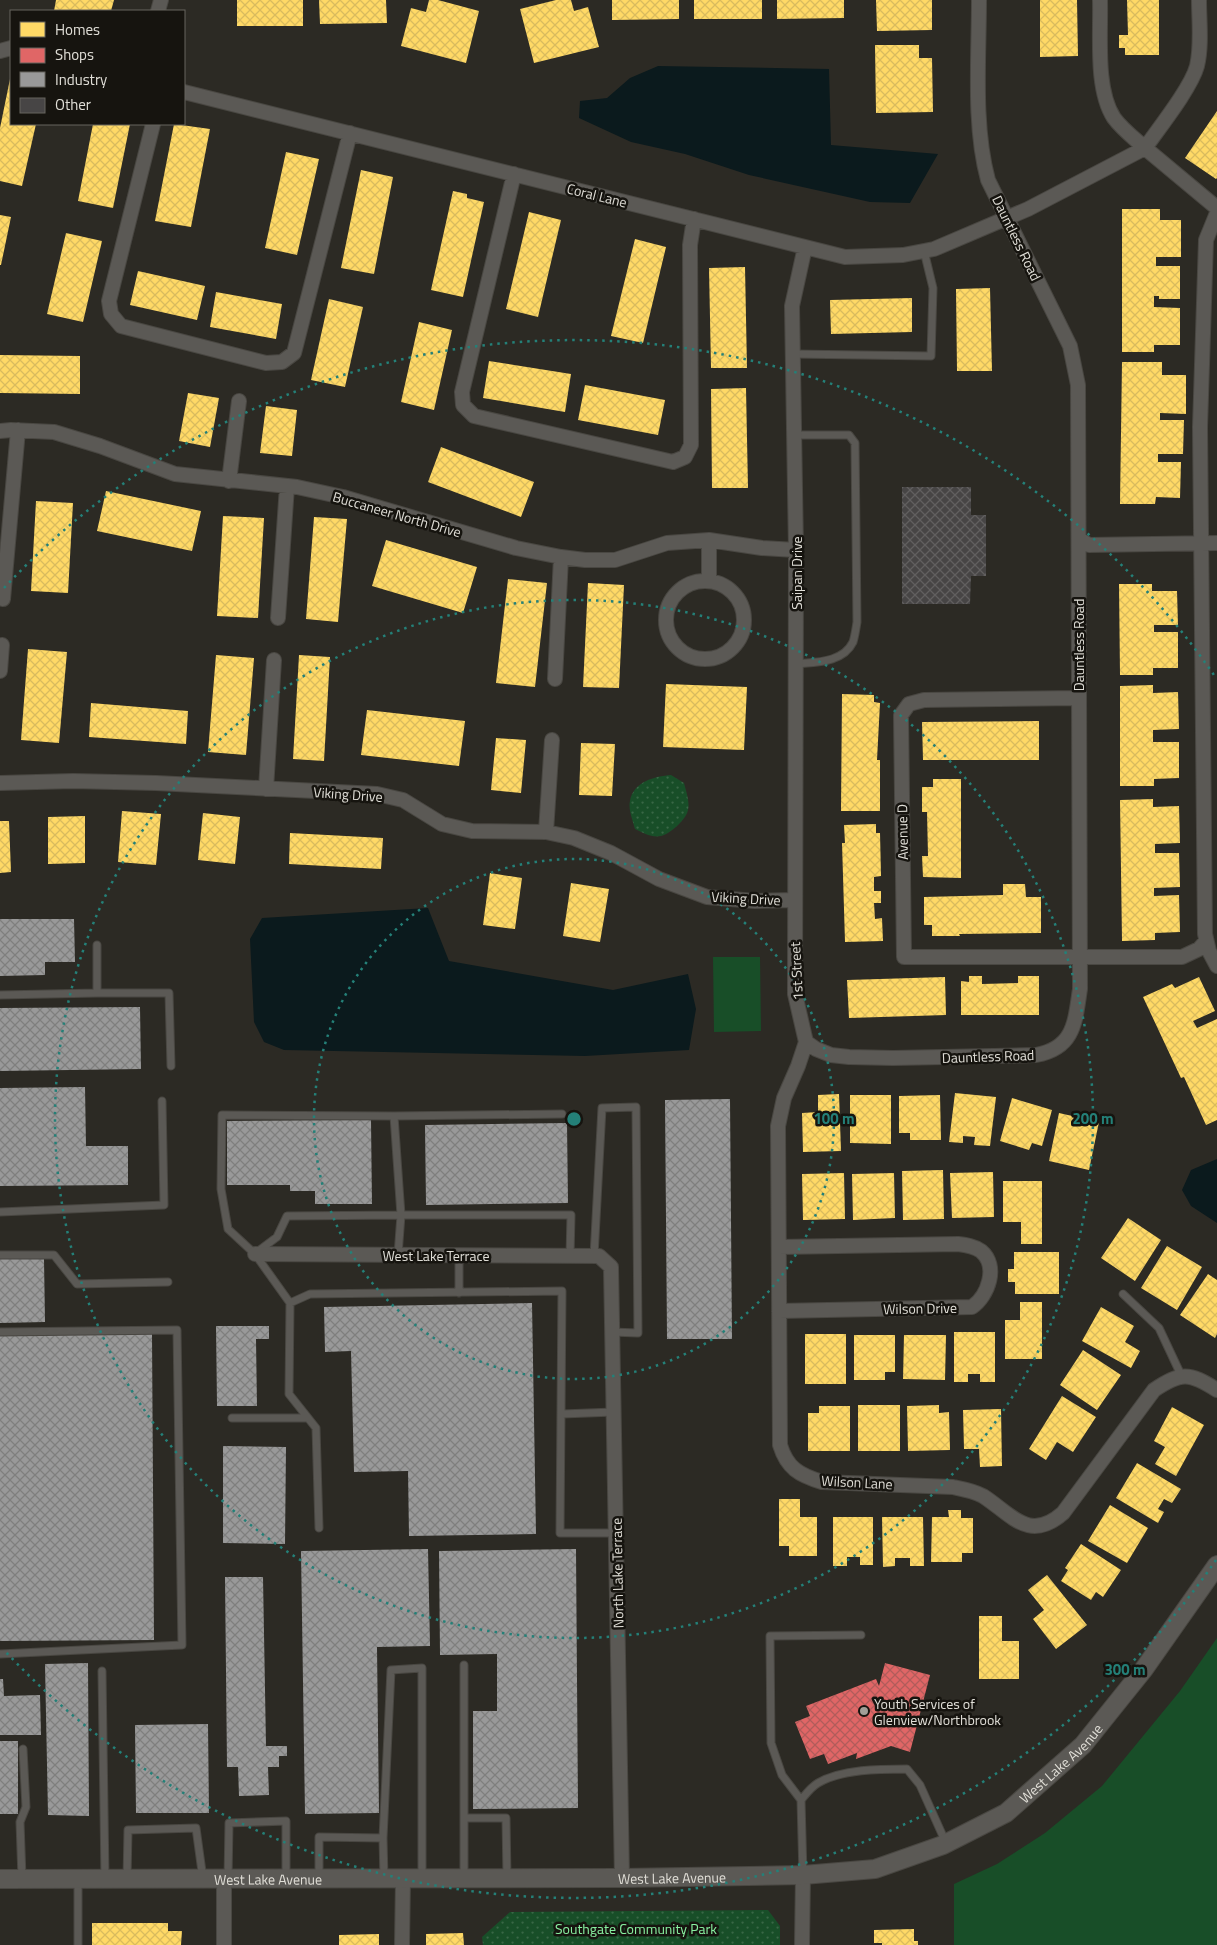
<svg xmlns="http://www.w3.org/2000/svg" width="1217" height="1945" font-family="'Titillium Web',sans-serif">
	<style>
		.green { fill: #184e28 }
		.park { fill: url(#park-dots) }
		.water { fill: #0b1a1d }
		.homes { fill: url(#homes-cross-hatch) }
		.shops { fill: url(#shops-cross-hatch) }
		.industry { fill: url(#industry-cross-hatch) }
		.building { fill: url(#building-cross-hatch) }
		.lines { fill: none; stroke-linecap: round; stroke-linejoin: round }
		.service-casing { stroke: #494742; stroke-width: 9 }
		.minor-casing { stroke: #494742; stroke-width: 16 }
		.tertiary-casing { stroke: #494742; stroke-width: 20 }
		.service { stroke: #5b5955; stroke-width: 7 }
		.minor { stroke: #5b5955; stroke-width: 14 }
		.tertiary { stroke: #5b5955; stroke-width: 18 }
		.ring { fill: none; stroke: #248078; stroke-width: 2.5; stroke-dasharray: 2.5 5 }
		.poi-dot { fill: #a19f98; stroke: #16140f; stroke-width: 2 }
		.labels { text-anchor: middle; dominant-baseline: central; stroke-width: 5; stroke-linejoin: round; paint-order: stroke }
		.street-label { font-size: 14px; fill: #e0ded7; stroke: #16140f }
		.poi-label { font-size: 14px; fill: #e0ded7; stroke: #16140f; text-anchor: start }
		.park-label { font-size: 14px; fill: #89f1a1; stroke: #16140f }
		.centre { fill: #248078; stroke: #16140f; stroke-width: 2.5 }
		.ring-label { font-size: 15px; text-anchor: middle; font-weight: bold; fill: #248078; stroke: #16140f; stroke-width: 5; stroke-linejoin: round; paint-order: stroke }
	</style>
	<defs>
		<pattern id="park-dots" width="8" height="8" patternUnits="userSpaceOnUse" patternTransform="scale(1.25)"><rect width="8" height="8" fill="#184e28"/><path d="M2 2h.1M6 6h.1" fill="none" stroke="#396746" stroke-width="1.8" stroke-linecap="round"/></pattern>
		<pattern id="homes-cross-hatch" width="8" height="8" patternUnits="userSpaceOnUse" patternTransform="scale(1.25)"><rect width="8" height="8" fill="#ffd966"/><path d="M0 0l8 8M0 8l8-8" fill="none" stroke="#d9bb5e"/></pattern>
		<pattern id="shops-cross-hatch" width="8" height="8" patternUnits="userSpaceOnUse" patternTransform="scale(1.25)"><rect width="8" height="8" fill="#e06666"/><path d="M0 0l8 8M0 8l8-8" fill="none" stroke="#b15c5b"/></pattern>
		<pattern id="industry-cross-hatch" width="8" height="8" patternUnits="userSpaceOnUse" patternTransform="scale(1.25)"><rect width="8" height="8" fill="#999"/><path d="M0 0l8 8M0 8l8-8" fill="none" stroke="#7f7f7e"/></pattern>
		<pattern id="building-cross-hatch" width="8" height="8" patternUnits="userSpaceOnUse" patternTransform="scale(1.25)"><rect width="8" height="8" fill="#474545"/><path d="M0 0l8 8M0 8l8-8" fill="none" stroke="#615f5f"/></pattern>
	</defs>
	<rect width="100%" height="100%" fill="#2c2a24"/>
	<path class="green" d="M713,957H760L761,1031L714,1032Z
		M1217,1638V1945H954V1884L997,1864L1045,1833L1102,1786L1180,1691Z"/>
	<path class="park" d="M671,775L684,783C686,791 690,802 688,810C686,820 670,834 661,836C652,838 643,833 635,829C633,821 628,809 630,801C633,782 655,776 671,775Z
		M768,1910L780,1926V1945H483L482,1937L510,1912Z"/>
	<path class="water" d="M658,66L829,69L831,145L938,154L910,203L870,202L749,175L685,154L631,142L579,118L580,101L607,98L630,78Z
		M428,908L449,961L613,990L688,974L696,1009L689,1050L585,1056L284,1050L264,1042L254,1022L250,939L262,918Z
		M1217,1159V1223L1191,1206L1182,1190L1191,1170Z"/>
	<path class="homes" d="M56,0H114L111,11H54Z
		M237,0H303V26H237Z
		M319,0H386L387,23L320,24Z
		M429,0H438L479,11L466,63L401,46L411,8L426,12Z
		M556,0H571L574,11L588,7L599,47L534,63L520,9Z
		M612,0H679V19L612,20Z
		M694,0H762V19H694Z
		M777,0H844V18L777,19Z
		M876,0H932V30L877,31Z
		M1040,0H1077L1078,56L1040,57Z
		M1127,0H1159V55H1125V48H1119V35H1128Z
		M875,45H919V58H932L933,112L876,113Z
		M10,79L11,124H36L22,186L0,181V128Z
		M1217,111V178L1216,179L1185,158Z
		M93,124H130L113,208L78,201Z
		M174,124L210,129L191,227L155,221Z
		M286,152L319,159L297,255L265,248Z
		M361,170L393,177L374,274L341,268Z
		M453,191L467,194V198L484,202L463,297L431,290Z
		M1122,209H1160V220H1181V257H1156V266H1180V299H1159V296H1154V307L1180,308V345H1154V352H1122Z
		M529,212L561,220L538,317L506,309Z
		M0,215L11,217L1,265H0Z
		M66,233L102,241L83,322L47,314Z
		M635,239L666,247L643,343L611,336Z
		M745,267L747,368H711L709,268Z
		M138,271L205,286L197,320L130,305Z
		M990,288L992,371H957L956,289Z
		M216,292L282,304L276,339L210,327Z
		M912,298V332L831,334L830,300Z
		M329,299L363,307L345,387L311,380Z
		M419,322L452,330L434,410L401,402Z
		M0,355L80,356V394L0,393Z
		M489,361L571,374L565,412L483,398Z
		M1122,362H1162V375H1186V414L1160,413V420H1184L1183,454H1158V462H1181L1180,498L1156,497L1155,504H1120Z
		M585,385L665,400L658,435L578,420Z
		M746,388L748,488H712L711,389Z
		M188,393L219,398L210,447L179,441Z
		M266,406L297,410L292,456L260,453Z
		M441,447L534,482L521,517L428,482Z
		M106,491L201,511L192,551L97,531Z
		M36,501L73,503L68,593L31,591Z
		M223,516L264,518L258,618L217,616Z
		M314,517L347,519L338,622L306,619Z
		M386,540L477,567L463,613L372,586Z
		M508,579L547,583L535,687L496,683Z
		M588,583L624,585L619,688L583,687Z
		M1119,584H1152V591H1177L1178,625H1154V632H1178V668H1153V675H1120Z
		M28,649L67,652L59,743L21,740Z
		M216,655L254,658L246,755L208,752Z
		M299,655L330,657L324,761L293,759Z
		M666,684L747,687L744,750L663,747Z
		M1153,685V693L1178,692L1179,729L1153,730V742H1179V778L1154,779V786H1120V686Z
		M842,694L874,695V702L880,703L877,760H880V811H841Z
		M91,703L188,711L186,744L89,737Z
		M367,710L465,721L459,766L361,755Z
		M1039,721V760H923L922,722Z
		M496,738L526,740L521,793L491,790Z
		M581,743L615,744L612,796L579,795Z
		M933,779H961V878L923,877L922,856H928L927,812H922V787H933Z
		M1153,799V807L1179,806L1180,843L1155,844V853H1179L1180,887L1154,888V896L1179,895L1180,932L1155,933V940L1122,941L1120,800Z
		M122,811L161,814L156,865L118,862Z
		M203,813L240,817L235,864L198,860Z
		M85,816V863L48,864V817Z
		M0,821H9L11,872L0,873Z
		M876,824V833H880L881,876L874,877V891H881V903H874L875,919L882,918L883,941L845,942L842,843H845L844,825Z
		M290,833L383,838L381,869L289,864Z
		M490,873L522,878L515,929L483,925Z
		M571,883L609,889L600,942L563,936Z
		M1003,884H1025L1026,897H1041V933L959,934L960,936H932V925H924V897L1003,895Z
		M969,976H982V984L1018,983V976H1039V1015H961V981L969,982Z
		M945,977L946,1015L849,1018L847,980Z
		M1199,977L1215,1011L1193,1021L1197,1028L1217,1019V1120L1206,1125L1184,1077L1181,1078L1143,997L1172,984L1175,988Z
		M955,1093L996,1097L990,1146L974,1145L975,1137L963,1136V1143L949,1142Z
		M839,1094L841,1151L803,1152L802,1113L818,1112V1095Z
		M850,1095H891V1144L850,1143Z
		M940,1095L941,1140H910V1133H899V1096Z
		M1012,1098L1052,1110L1042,1146L1032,1143L1029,1150L1000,1141Z
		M1059,1113L1099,1122L1089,1170L1049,1161Z
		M943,1170L944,1219L903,1220L902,1171Z
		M993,1172L994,1217L952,1218L950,1173Z
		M844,1173L845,1219L803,1220L802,1174Z
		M894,1173L895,1218L853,1220L852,1174Z
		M1003,1181H1042V1244H1021V1222H1003Z
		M1128,1218L1161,1240L1135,1281L1101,1258Z
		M1167,1246L1202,1267L1177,1310L1141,1288Z
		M1014,1252H1059V1294H1015V1282H1008V1269H1014Z
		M1208,1274L1217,1280V1334L1215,1338L1180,1315Z
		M1020,1302H1042V1359H1005V1320H1020Z
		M1101,1307L1134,1326L1125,1342L1140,1351L1131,1368L1082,1341Z
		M954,1332H995V1382H980V1374H968V1382H954Z
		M805,1334H846V1384H805Z
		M854,1335H895V1372H885V1380H854Z
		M904,1335H946L945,1380L903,1379Z
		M1083,1350L1121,1375L1097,1410L1060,1385Z
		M1062,1396L1096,1417L1073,1452L1057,1442L1046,1460L1029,1449Z
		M858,1405H900V1451H858Z
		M939,1405V1413L949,1412L950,1450L908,1451L907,1406Z
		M819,1406H850V1451H808V1413H819Z
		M1172,1407L1204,1425L1176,1476L1155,1464L1165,1447L1154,1441Z
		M1001,1409L1002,1466L980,1467L979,1449H964L963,1410Z
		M1137,1463L1181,1489L1172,1503L1164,1499L1158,1509L1164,1512L1158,1523L1116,1498Z
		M779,1499H800V1517H817V1556H789V1546H779Z
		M1110,1505L1148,1528L1127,1563L1088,1541Z
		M948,1510H961V1518H973V1553H962V1562H931L932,1517H949Z
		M833,1517H873V1565H860V1557H847V1566H833Z
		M882,1517H923L924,1566H910V1558H895V1566L883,1567Z
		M1081,1544L1121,1570L1103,1597L1096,1592L1091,1600L1061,1581L1068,1570L1065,1568Z
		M1047,1575L1087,1625L1056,1649L1033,1619L1044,1610L1028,1590Z
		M979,1616H1002V1641H1019V1679H979Z
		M92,1923H168V1931H182L181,1945H92Z
		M914,1929V1941H918V1945H882V1943H874V1930Z
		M463,1933L464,1945H426V1934Z
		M379,1934V1945H339V1935Z"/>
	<path class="shops" d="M885,1663L930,1675L910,1752L891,1746L856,1759L857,1753L828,1764L824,1754L810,1759L795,1722L810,1716L806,1706L876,1679L879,1686Z"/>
	<path class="industry" d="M0,919H74L75,962H45V975L0,976Z
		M140,1007L141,1069L0,1071V1008Z
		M85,1087L86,1146H128V1185L0,1186V1088Z
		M730,1099L732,1339H667L665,1100Z
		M371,1120L372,1204H315V1191H290V1185H227V1121Z
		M567,1123L568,1203L426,1205L425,1125Z
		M0,1259H44L45,1322L0,1323Z
		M532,1303L536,1534L409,1536L408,1471L354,1472L351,1351L325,1352L324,1307Z
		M216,1326H269V1339H256L257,1406H217Z
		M152,1334L154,1640L0,1641V1335Z
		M223,1446L286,1447L285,1544L223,1543Z
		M428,1549L430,1646L377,1647L379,1813L305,1814L301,1551Z
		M576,1549L578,1808L473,1809V1711H497V1654L440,1655L439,1551Z
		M225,1577H263L266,1746H287V1756H279V1767H268L269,1795L239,1796L238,1767H227Z
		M88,1663L89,1816L48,1815L45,1664Z
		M0,1679H3L4,1696L40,1695L41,1735H0Z
		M208,1724L209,1813H136L135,1725Z
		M0,1741H18V1814H0Z"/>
	<path class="building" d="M902,487H971V515H986V576H971L970,604H902Z"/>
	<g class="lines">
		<defs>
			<path id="service" d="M793,354L931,356L933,288L924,251
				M794,435H849L855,443L857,622C856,628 855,636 853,642C843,663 815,662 796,664
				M97,993H169L171,1066
				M0,995L97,993V945
				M394,1116L562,1114
				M0,1212L164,1205L162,1101
				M257,1252L277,1237L287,1216L401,1215L394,1116L222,1115L221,1189L228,1229L255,1254L290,1303L289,1394L316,1428L319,1528
				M0,1255H54L77,1284L168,1282
				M398,1255L401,1215H571L570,1256
				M459,1255V1293
				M594,1256L602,1108L636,1107L638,1333L612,1332
				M1123,1294L1159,1328L1182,1377
				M290,1303L310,1294L562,1291L560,1533H616
				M0,1332L177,1330L182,1645L0,1654
				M562,1414L614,1412
				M232,1418H308
				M464,1665V1878
				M102,1671L105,1879
				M801,1800C806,1794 811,1787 818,1783C842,1769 880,1769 907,1769L920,1785L946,1843
				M464,1818H506L507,1878
				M383,1838L391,1670L422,1668V1879
				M803,1875L801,1800L782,1775L771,1743L770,1636L861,1635
				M22,1878L20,1822L26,1807L23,1749
				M127,1879L128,1830L196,1828L203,1879
				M228,1879L229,1823L286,1821V1879
				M319,1879V1837L383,1838L384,1879
				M78,1945V1879"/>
			<path id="minor" d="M1199,0C1199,21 1202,45 1197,66C1191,88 1159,128 1145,148L1217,208
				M158,11L161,0
				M0,51L11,48
				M184,92L845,257L903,255L934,249L1028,209L1145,148C1135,139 1122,129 1114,118C1095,89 1101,35 1100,0
				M153,124L109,301L111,314L121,326L266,363L282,362L294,353L350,133
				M514,174L462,392L463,405L474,416L673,462L685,457L691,445L690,245L694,219
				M1217,213L1206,240L1200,427L1205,934L1209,951L1217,966
				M805,247L792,306L796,550L795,994L806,1042L798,1066L784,1098L778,1126L780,1445C787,1468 799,1475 822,1482L953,1487C963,1489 974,1491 983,1496C1011,1514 1029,1543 1063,1513L1154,1390C1181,1372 1189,1372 1217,1390
				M0,431L11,430L54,432L100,446L175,474L297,487L343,497L516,548L561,557L585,560H615L667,543L709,540L762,548L796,550
				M229,481L239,401
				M1079,539L1089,545L1217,543
				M709,540V580
				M666 620a39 39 0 1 1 78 0a39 39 0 1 1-78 0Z
				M3,599L18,430
				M278,618L287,486
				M0,671L2,645
				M555,679L561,557
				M1078,698L924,700L909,704L901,715L904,957H1182L1199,949L1206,941
				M0,783L73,781L156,783L377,794L403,800L442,824L472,831L546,832L574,838L611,853L659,879L707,897L755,901L795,900
				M266,789L274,660
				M546,832L552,740
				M806,1042L816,1049L831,1055L849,1057L893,1058L1036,1055C1075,1048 1075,1021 1080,989L1078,385L1070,346L988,180C973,125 979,58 979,0
				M779,1247L958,1244C966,1245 974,1246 981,1251C999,1266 988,1296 972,1307L779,1311
				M255,1254L599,1256L611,1267L622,1878
				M224,1945V1880
				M402,1945L403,1879
				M802,1945L803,1875"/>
			<g id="tertiary">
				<path id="s1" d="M0,1879L622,1878L803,1875L875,1869L943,1845L1006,1813L1083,1745L1144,1669L1217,1565"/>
			</g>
		</defs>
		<use href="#service" class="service-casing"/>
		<use href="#minor" class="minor-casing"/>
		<use href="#tertiary" class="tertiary-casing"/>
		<use href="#service" class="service"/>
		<use href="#minor" class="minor"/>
		<use href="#tertiary" class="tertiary"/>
	</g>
	<g class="ring">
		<circle cx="574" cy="1119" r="260"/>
		<circle cx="574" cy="1119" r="519"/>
		<path d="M1216 1560A779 779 0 0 1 4 1650M4 588A779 779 0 0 1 1216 678"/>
	</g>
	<circle class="poi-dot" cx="864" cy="1711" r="5"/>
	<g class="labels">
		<g class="street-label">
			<text transform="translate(597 195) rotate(14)">Coral Lane</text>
			<text transform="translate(1017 238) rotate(64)">Dauntless Road</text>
			<text transform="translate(397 514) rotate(16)">Buccaneer North Drive</text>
			<text transform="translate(796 573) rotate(-90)">Saipan Drive</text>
			<text transform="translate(1078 645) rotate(-90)">Dauntless Road</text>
			<text transform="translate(348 794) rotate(4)">Viking Drive</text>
			<text transform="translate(902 832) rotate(-91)">Avenue D</text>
			<text transform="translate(746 898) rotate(3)">Viking Drive</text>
			<text transform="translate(796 971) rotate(-93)">1st Street</text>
			<text transform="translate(988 1056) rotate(-2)">Dauntless Road</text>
			<text x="436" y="1255">West Lake Terrace</text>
			<text transform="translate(920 1308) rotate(-1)">Wilson Drive</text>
			<text transform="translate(857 1482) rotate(3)">Wilson Lane</text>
			<text transform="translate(617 1573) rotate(-91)">North Lake Terrace</text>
			<text stroke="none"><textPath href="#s1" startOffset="1092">West Lake Avenue</textPath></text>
			<text stroke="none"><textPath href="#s1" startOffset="672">West Lake Avenue</textPath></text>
			<text stroke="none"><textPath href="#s1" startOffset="268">West Lake Avenue</textPath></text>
		</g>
		<g class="poi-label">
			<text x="874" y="1703">Youth Services of<tspan x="874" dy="16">Glenview/Northbrook</tspan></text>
		</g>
		<g class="park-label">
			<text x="636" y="1928">Southgate Community Park</text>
		</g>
	</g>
	<circle cx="574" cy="1119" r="8" class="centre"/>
	<g class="ring-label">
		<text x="834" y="1124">100 m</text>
		<text x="1093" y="1124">200 m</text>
		<text x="1125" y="1675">300 m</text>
	</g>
	<rect x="10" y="10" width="175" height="115" fill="#16140f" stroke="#67655f"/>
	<rect x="20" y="22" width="25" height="15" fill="#ffd966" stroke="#67655f"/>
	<text x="55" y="35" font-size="15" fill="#e0ded7">Homes</text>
	<rect x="20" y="48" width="25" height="15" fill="#e06666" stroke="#67655f"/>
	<text x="55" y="60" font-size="15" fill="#e0ded7">Shops</text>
	<rect x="20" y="72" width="25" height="15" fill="#999999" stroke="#67655f"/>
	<text x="55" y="85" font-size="15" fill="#e0ded7">Industry</text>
	<rect x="20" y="98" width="25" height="15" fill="#474545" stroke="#67655f"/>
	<text x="55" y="110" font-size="15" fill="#e0ded7">Other</text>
</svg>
